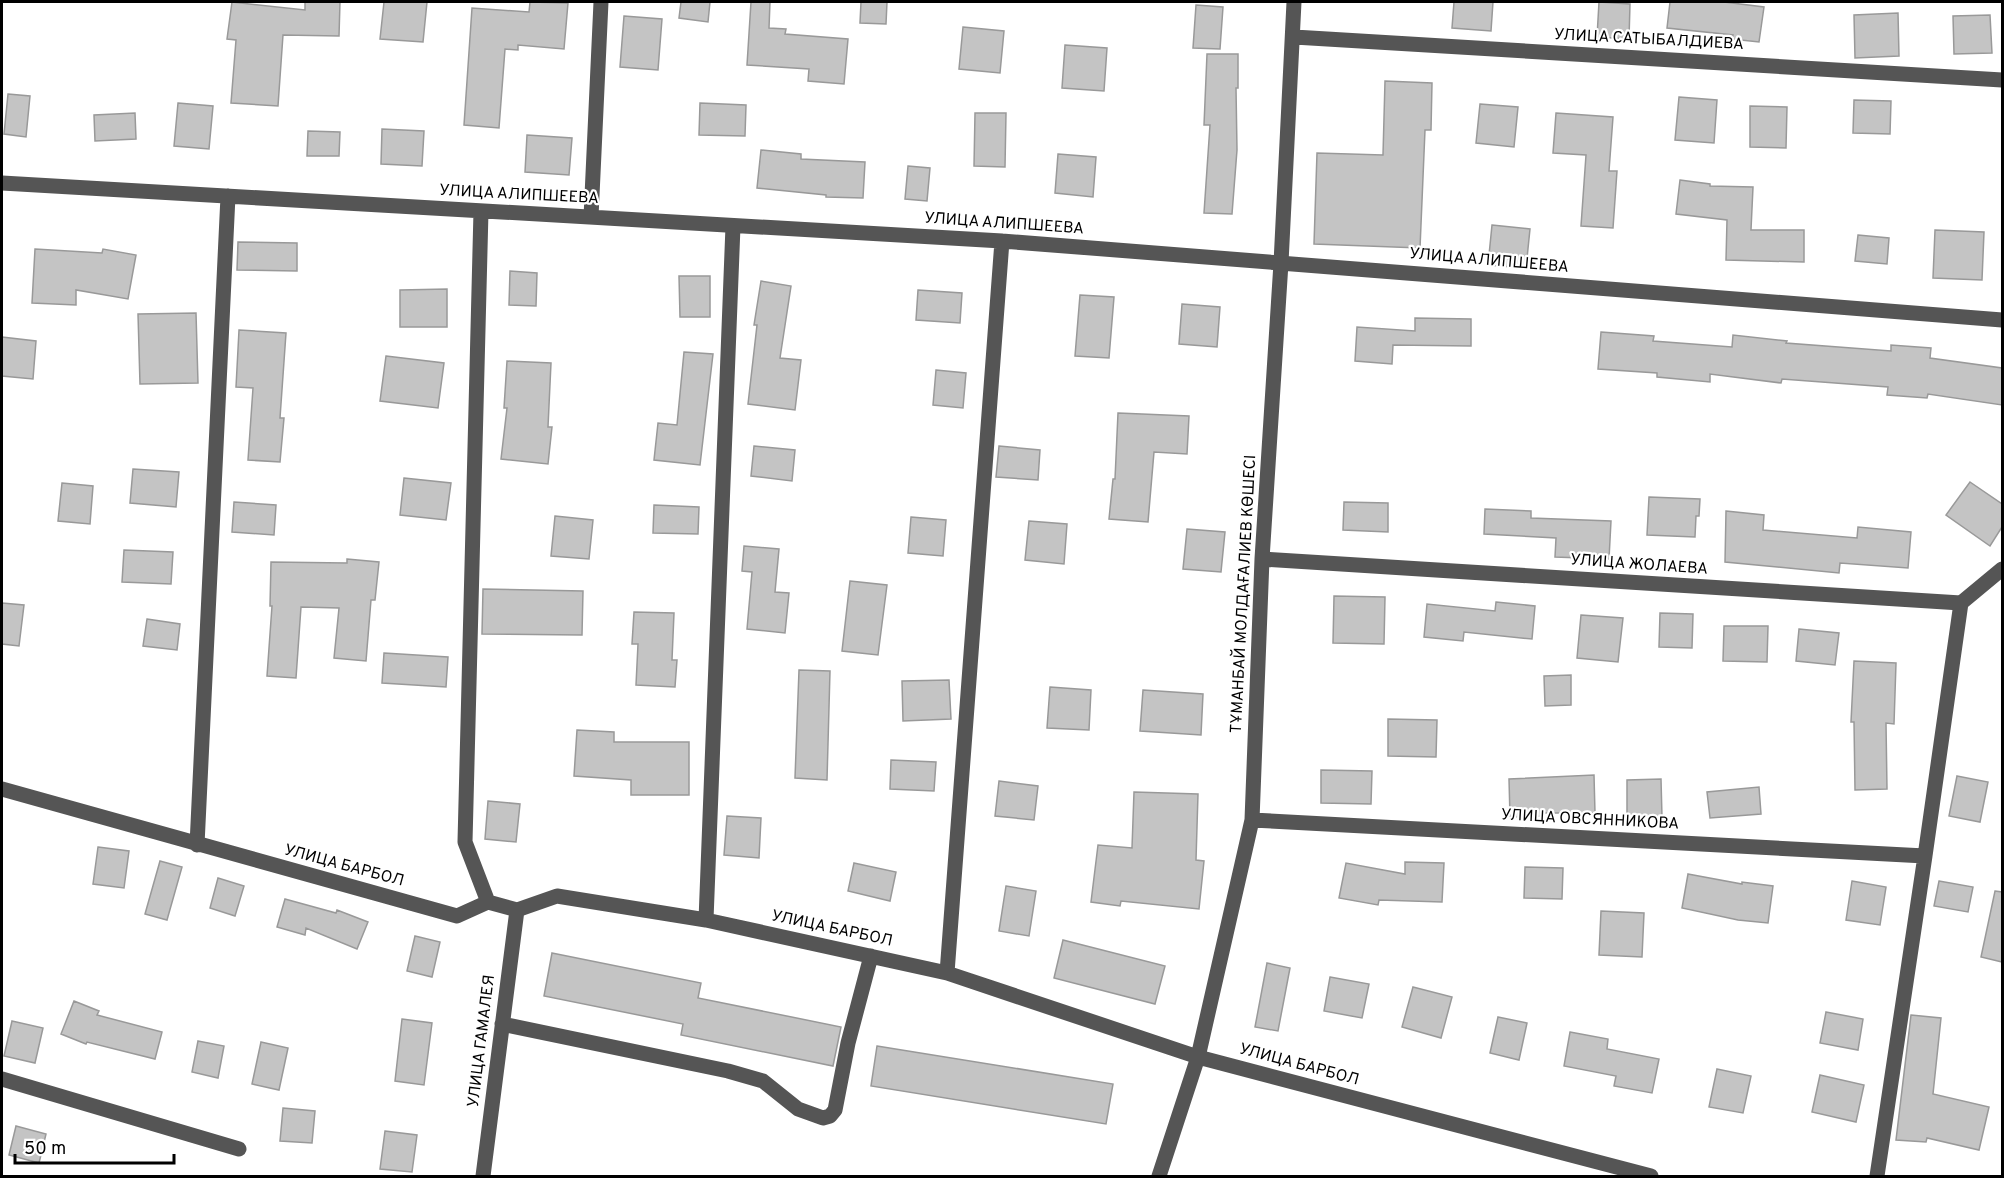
<svg xmlns="http://www.w3.org/2000/svg" width="2004" height="1178" font-family="Overpass,sans-serif">
	<style>
		.building { fill: #c4c4c4; stroke: #999; stroke-width: 1.5 }
		.lines { fill: none; stroke-linecap: round; stroke-linejoin: round }
		.minor { stroke: #555; stroke-width: 15 }
		.labels { text-anchor: middle; dominant-baseline: central; stroke-width: 4.5; stroke-linejoin: round; paint-order: stroke }
		.street-label { font-size: 16px; fill: #000; stroke: #fff }
	</style>
	<rect width="100%" height="100%" fill="#fff"/>
	<path class="building" d="M232,2L305,10V2H340L339,36L283,35L278,106L231,103L236,40L227,39Z
		M384,2H427L423,42L380,39Z
		M530,2L568,3L564,49L518,45V50L505,49L499,128L464,125L472,8L529,12Z
		M681,2H710L708,22L679,18Z
		M751,2H770L769,28L786,29L785,34L848,39L844,84L808,81L809,69L747,65Z
		M861,2H887L886,24L860,23Z
		M1454,2H1493L1491,31L1452,28Z
		M1599,2L1630,4L1629,39L1597,37Z
		M1670,2H1724L1764,7L1759,42L1732,39L1733,35L1667,28Z
		M1196,5L1223,7L1220,49L1193,48Z
		M1898,13L1899,56L1855,58L1854,15Z
		M1990,15L1992,53L1954,54L1953,16Z
		M624,16L662,19L658,70L620,67Z
		M963,27L1004,31L1000,73L959,69Z
		M1065,45L1107,48L1104,91L1062,88Z
		M1207,54H1238V88H1236L1237,150L1232,214L1204,213L1210,125H1204Z
		M1385,81L1432,83L1431,130H1425L1420,248L1314,244L1317,153L1383,155Z
		M8,94L30,96L26,137L4,134Z
		M1679,97L1717,100L1714,143L1675,140Z
		M1854,100L1891,101L1890,134L1853,133Z
		M178,103L213,106L209,149L174,146Z
		M700,103L746,105L745,136L699,135Z
		M1480,104L1518,107L1514,147L1476,143Z
		M1750,106L1787,107L1786,148L1750,147Z
		M135,113L136,139L95,141L94,115Z
		M975,113H1006L1005,167L974,166Z
		M1556,113L1613,117L1609,171H1617L1613,228L1581,226L1586,155L1553,153Z
		M382,129L424,131L422,166L381,164Z
		M308,131L340,132L339,156H307Z
		M527,135L572,138L569,175L525,172Z
		M761,150L801,154V159L865,162L863,198L826,197V195L757,188Z
		M1058,154L1096,157L1093,197L1055,193Z
		M908,166L930,168L927,201L905,199Z
		M1680,180L1710,184V186L1753,187L1751,230H1804V262L1726,260L1727,220L1676,214Z
		M1492,225L1530,229L1526,268L1488,265Z
		M1935,230L1984,232L1982,280L1933,278Z
		M1858,235L1889,238L1887,264L1855,261Z
		M238,242L297,243V271L237,270Z
		M35,249L102,253L103,249L136,255L128,299L76,290V305L32,303Z
		M510,271L537,273L536,306L509,305Z
		M679,276H710V317H680Z
		M761,281L791,286L780,358L801,360L795,410L748,404L757,325H754Z
		M447,289V327H400V290Z
		M918,290L962,293L960,323L916,320Z
		M1080,295L1114,297L1109,358L1075,356Z
		M1182,304L1220,307L1217,347L1179,344Z
		M196,313L198,383L140,384L138,314Z
		M1415,318L1471,319V346L1393,345L1392,364L1355,361L1357,327L1415,331Z
		M239,330L286,333L280,418H284L280,462L248,460L253,388L236,387Z
		M1601,332L1654,336L1653,341L1732,347L1733,335L1787,341L1786,343L1891,351V345L1931,348L1930,358L2002,368V405L1928,394L1927,398L1887,395L1888,387L1782,379L1781,383L1710,374V382L1657,377V373L1598,369Z
		M2,337L36,341L33,379L2,376Z
		M684,352L713,354L700,465L654,460L658,423L677,425Z
		M386,356L444,363L438,408L380,401Z
		M507,361L551,363L548,427H552L548,464L501,459L507,408H504Z
		M936,370L966,373L963,408L933,405Z
		M1118,413L1189,416L1187,454L1154,452L1148,522L1109,519L1113,479H1115Z
		M754,446L795,450L792,481L751,476Z
		M999,446L1040,450L1038,480L996,477Z
		M133,469L179,472L176,507L130,503Z
		M404,478L451,483L446,520L400,515Z
		M1970,482L2002,504V527L1990,546L1946,515Z
		M62,483L93,486L90,524L58,521Z
		M1649,497L1700,499L1699,516H1696L1695,537L1647,535Z
		M234,502L276,505L274,535L232,532Z
		M1344,502L1388,503V532L1343,530Z
		M654,505L699,507L698,534L653,533Z
		M1485,509L1531,511V518L1611,521L1609,559L1555,557L1556,538L1484,534Z
		M1726,511L1764,515L1763,530L1857,538L1858,527L1911,532L1908,568L1840,563L1839,573L1725,562Z
		M555,516L593,520L589,559L551,556Z
		M911,517L946,520L943,556L908,553Z
		M1029,521L1067,524L1064,564L1025,560Z
		M1187,529L1225,532L1221,572L1183,569Z
		M744,546L779,549L775,592L789,593L785,633L747,629L752,572L742,571Z
		M124,550L173,552L171,584L122,582Z
		M347,559L379,562L375,600H371L366,661L334,658L339,608L301,607L296,678L267,676L272,606H270L271,562L347,563Z
		M850,581L887,585L878,655L842,651Z
		M483,589L583,591L582,635L482,634Z
		M1334,596L1385,597L1384,644L1333,643Z
		M1496,602L1535,606L1532,639L1464,632L1463,641L1424,637L1427,604L1495,611Z
		M2,603L24,605L19,646L2,644Z
		M634,612L674,613L672,660H677L675,687L636,685L638,644H632Z
		M1660,613L1693,614L1692,648L1659,647Z
		M1581,615L1623,618L1618,662L1577,658Z
		M147,619L180,624L177,650L143,646Z
		M1724,626H1768L1767,662L1723,661Z
		M1799,629L1839,633L1835,665L1796,661Z
		M384,653L448,657L446,687L382,683Z
		M1854,661L1896,663L1894,724L1886,723L1887,789L1855,790L1854,722H1851Z
		M799,670L830,671L827,780L795,778Z
		M1571,675V705L1545,706L1544,676Z
		M949,680L951,719L903,721L902,681Z
		M1050,687L1091,690L1089,730L1047,728Z
		M1143,690L1203,694L1201,735L1140,731Z
		M1388,719L1437,720L1436,757L1388,756Z
		M577,730L614,732V742H689V795H631V780L574,776Z
		M891,760L936,762L934,791L890,789Z
		M1321,770L1372,771L1371,804L1321,803Z
		M1594,775L1595,813H1544V816L1510,817L1509,779Z
		M1957,776L1988,782L1980,822L1949,816Z
		M1661,779L1662,817H1627V780Z
		M999,781L1038,786L1034,820L995,816Z
		M1759,787L1761,814L1710,818L1707,792Z
		M1134,792L1198,794L1196,860L1204,861L1199,909L1121,901L1120,906L1091,902L1098,845L1132,848Z
		M488,801L520,804L516,842L485,839Z
		M727,816L761,818L759,858L724,855Z
		M98,847L129,851L124,888L93,884Z
		M160,861L182,867L167,920L145,914Z
		M1405,862L1444,863L1442,902L1379,900L1378,905L1339,898L1346,863L1405,874Z
		M854,863L896,872L890,901L848,891Z
		M1525,867L1563,868L1562,899L1524,898Z
		M1688,874L1742,884V882L1773,886L1768,923L1738,920L1682,908Z
		M218,878L244,886L235,916L210,908Z
		M1852,881L1886,887L1880,925L1846,920Z
		M1939,881L1973,887L1968,912L1934,906Z
		M1006,886L1036,891L1029,936L999,931Z
		M1995,891L2002,892V962L1981,957Z
		M285,899L336,913L337,910L368,922L357,949L306,928L305,935L277,927Z
		M1601,911L1644,913L1642,957L1599,955Z
		M415,936L440,942L432,977L407,971Z
		M1063,940L1165,966L1155,1004L1054,978Z
		M552,953L701,983L698,998L841,1027L833,1066L681,1035L683,1024L544,996Z
		M1267,963L1290,968L1278,1031L1255,1027Z
		M1330,977L1369,984L1362,1018L1324,1011Z
		M1413,987L1452,997L1441,1038L1402,1027Z
		M74,1001L99,1011L97,1015L162,1032L155,1059L87,1042L86,1044L61,1034Z
		M1826,1012L1863,1019L1858,1050L1820,1043Z
		M1911,1015L1941,1018L1933,1094L1989,1107L1979,1150L1927,1138L1926,1142L1896,1140Z
		M1498,1017L1527,1023L1519,1060L1490,1053Z
		M402,1019L432,1023L424,1085L395,1081Z
		M12,1021L43,1028L35,1063L4,1056Z
		M1570,1032L1608,1039L1607,1049L1659,1059L1652,1093L1614,1086L1616,1076L1564,1066Z
		M198,1041L224,1046L218,1078L192,1072Z
		M261,1042L288,1048L279,1090L252,1084Z
		M877,1046L1113,1084L1106,1124L871,1086Z
		M1717,1069L1751,1076L1743,1113L1709,1107Z
		M1820,1075L1864,1085L1856,1122L1812,1112Z
		M283,1108L315,1111L312,1143L280,1141Z
		M16,1126L46,1134L39,1163L9,1155Z
		M385,1131L417,1135L412,1172L380,1169Z"/>
	<g class="lines">
		<path class="minor" d="M1294,37L2002,80
			M2,183L1002,241L2002,320
			M481,211L465,842L488,902
			M591,217L601,2
			M1262,559L1961,603L2002,569
			M2,789L457,916L488,902L517,910L557,896L706,920L947,973L1198,1057L1651,1176
			M1252,820L1925,856
			M197,845L228,196
			M706,920L733,226
			M947,973L1002,241
			M502,1024L728,1071L763,1081L798,1109L823,1118L830,1116L835,1110L848,1043L871,956
			M2,1079L239,1149
			M483,1176L517,910
			M1159,1176L1198,1057L1252,820L1262,559L1281,263L1294,2
			M1877,1176L1925,856L1961,603"/>
	</g>
	<g class="labels">
		<g class="street-label">
			<text transform="translate(1649 40) rotate(3)">УЛИЦА САТЫБАЛДИЕВА</text>
			<text transform="translate(519 195) rotate(3)">УЛИЦА АЛИПШЕЕВА</text>
			<text transform="translate(1004 224) rotate(4)">УЛИЦА АЛИПШЕЕВА</text>
			<text transform="translate(1489 261) rotate(5)">УЛИЦА АЛИПШЕЕВА</text>
			<text transform="translate(1639 565) rotate(4)">УЛИЦА ЖОЛАЕВА</text>
			<text transform="translate(1244 594) rotate(-87)">ТҰМАНБАЙ МОЛДАҒАЛИЕВ КӨШЕСІ</text>
			<text transform="translate(1590 820) rotate(3)">УЛИЦА ОВСЯННИКОВА</text>
			<text transform="translate(344 866) rotate(15)">УЛИЦА БАРБОЛ</text>
			<text transform="translate(832 929) rotate(12)">УЛИЦА БАРБОЛ</text>
			<text transform="translate(482 1041) rotate(-83)">УЛИЦА ГАМАЛЕЯ</text>
			<text transform="translate(1299 1065) rotate(15)">УЛИЦА БАРБОЛ</text>
		</g>
	</g>
	<rect width="2004" height="1178" fill="none" stroke="#000000" stroke-width="6"/>
	<path d="M15 1154v9h159v-9" fill="none" stroke="#000000" stroke-width="3"/>
	<text x="24" y="1154" font-size="18" fill="#000000" stroke="#ffffff" stroke-width="4.5" paint-order="stroke">50 m</text>
</svg>
